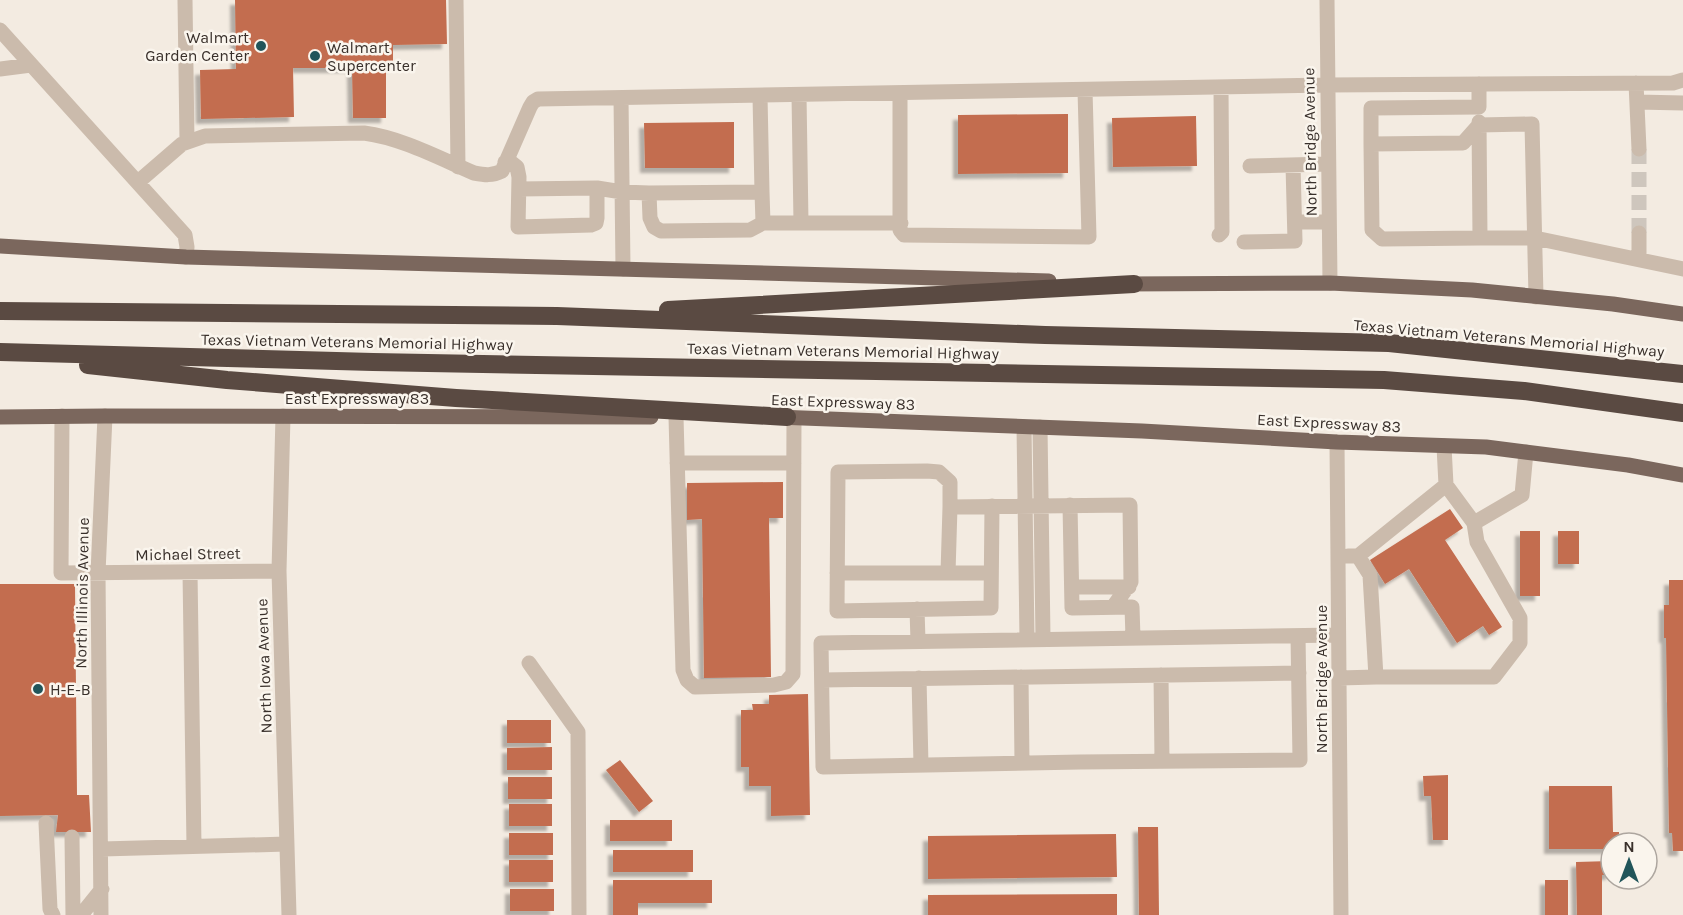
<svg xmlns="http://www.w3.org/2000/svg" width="1683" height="915" font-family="Karla,sans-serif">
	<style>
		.building { fill: #c36d4f; filter: url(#shadow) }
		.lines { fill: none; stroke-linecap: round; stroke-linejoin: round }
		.minor-tunnel { stroke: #cec6bd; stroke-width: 15; stroke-dasharray: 15 8; stroke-linecap: butt }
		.minor { stroke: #cbbbac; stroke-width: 15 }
		.major { stroke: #7b675d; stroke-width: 15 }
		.highway { stroke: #5a4a42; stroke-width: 18 }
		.poi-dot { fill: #21555a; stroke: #faf5ed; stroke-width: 2 }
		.labels { text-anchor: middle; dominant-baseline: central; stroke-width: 5; stroke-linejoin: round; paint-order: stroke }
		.poi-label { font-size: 16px; fill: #39302b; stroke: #faf5ed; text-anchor: start }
		.street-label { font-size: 16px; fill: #39302b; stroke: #faf5ed }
	</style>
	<defs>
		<filter id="shadow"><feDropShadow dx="-5" dy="5" stdDeviation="1.5" flood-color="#0004"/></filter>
	</defs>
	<rect width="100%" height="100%" fill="#f3ebe1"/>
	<path class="building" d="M235,0H446L447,44L393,45V67H386V118H353L352,68H293L294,117L201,119L200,70L236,69Z
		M1068,114V173L958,174V115Z
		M1196,116L1197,166L1113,167L1112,118Z
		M734,122V168H645L644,123Z
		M783,482V518H769L771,677L704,678L702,519L687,520V483Z
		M1450,509L1463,528L1445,540L1502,627L1489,635L1483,626L1457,643L1409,569L1385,584L1370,560Z
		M1520,531H1540V596H1520Z
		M1558,531H1579V564H1558Z
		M1669,580H1683V851H1673L1672,833H1669L1666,638H1664V605H1669Z
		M0,584H75L77,795H89L91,832H56L58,815L0,816Z
		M808,694L810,815L771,816V786H749V767H741V710H753L752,704H769V695Z
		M507,720H551V743H507Z
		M552,747V770H507V748Z
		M620,760L653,801L639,812L606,770Z
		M1448,775V840H1433L1431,796H1424L1423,776Z
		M508,777H552V799H508Z
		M1549,786H1612L1613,832H1619V843H1611V849H1549Z
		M509,804H552V826H509Z
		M610,820H672V841H610Z
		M1138,827H1158L1159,915H1139Z
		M509,833H553V855H509Z
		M1116,834L1117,877L928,879V836Z
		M613,850H693V872H613Z
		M509,860H553V882H509Z
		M1611,861V875H1602V915H1577L1576,862Z
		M613,880H712V903H638V915H613Z
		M1545,880H1568V915H1545Z
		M510,889H554V911H510Z
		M1117,894V915H928V895Z"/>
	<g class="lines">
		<path class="minor-tunnel" d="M1639,149V233"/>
		<path class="minor" d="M185,0L187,141
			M456,0L458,167
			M1327,0L1330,283
			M0,30L185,235L187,247L186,257
			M0,69L31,65
			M1636,83L1639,149
			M1479,84V107L1371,108V144L1463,143L1479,125L1532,124L1536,297
			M900,93V230L904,235L1089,237L1085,90
			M799,95L801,223
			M621,98L623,269
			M1637,102L1683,103
			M1371,144L1372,230L1382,239L1480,238L1479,122
			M505,162L512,163L517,167L519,177L518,227L591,225L596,223L597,218V188
			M1250,166L1328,164
			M138,182L182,144L205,136L364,133C402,138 439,158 474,173C485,175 492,176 502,171L530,107L533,102L538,99L1327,85L1673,83L1683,80
			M519,189L597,188L622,192L649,193L762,192L760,96
			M762,192L763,223
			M649,193L650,218L654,227L661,231L750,230L763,223H901
			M1295,222H1329
			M1219,235L1222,232L1221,87
			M1480,238H1535L1683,269
			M1244,242L1295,241L1293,165
			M1639,258V233
			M62,416L61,573L279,571
			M283,416L279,571L289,915
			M676,417L683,670L687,680L695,687L774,685L786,682L793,674L794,418
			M1024,427L1027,639
			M1040,427L1043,638
			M1337,442L1341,915
			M677,463H794
			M1070,505L1072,608L1132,607L1133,638
			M992,506L991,608L837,611L838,472L927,471L939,472L950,482V507L1130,505L1131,582L1113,607
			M1474,523L1522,495L1526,452
			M1348,556H1358L1446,485L1444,446
			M1358,556L1370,575L1376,677H1494L1520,643V618L1477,542L1474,523L1446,485
			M190,572L194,846
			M837,573H991
			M948,573L950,507
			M1072,587H1129
			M917,609L918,641
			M1298,636L1300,760L1080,762L823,767L821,643L1338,635
			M529,663L578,732L579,915
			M1161,675L1162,761
			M1021,677L1022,763
			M919,678L921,765
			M1339,678L1376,677
			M822,680L1299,673
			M46,823L50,909L53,915
			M72,837L73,915
			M102,849L287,844
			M81,915L102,889
			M101,915L98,573L105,416"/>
		<path class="major" d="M0,246L186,257L1049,281
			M1124,284L1330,283L1472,290L1613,304L1683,314
			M0,417L105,416L651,417
			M777,417L1142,431L1337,442L1486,447L1628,465L1683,475"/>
		<path class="highway" d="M668,310L1134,284
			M0,311L557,316L1045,335L1389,343L1683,374
			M0,352L373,362L1384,380L1524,391L1683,413
			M88,365L227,380L456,398L787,417"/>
	</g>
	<g class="poi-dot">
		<circle cx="261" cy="46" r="6"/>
		<circle cx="315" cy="56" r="6"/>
		<circle cx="38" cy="689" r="6"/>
	</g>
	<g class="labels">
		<g class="poi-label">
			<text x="249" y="37" text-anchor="end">Walmart<tspan x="249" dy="18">Garden Center</tspan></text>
			<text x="327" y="47">Walmart<tspan x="327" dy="18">Supercenter</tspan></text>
			<text x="50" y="689">H-E-B</text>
		</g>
		<g class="street-label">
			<text transform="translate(1310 142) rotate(-91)">North Bridge Avenue</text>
			<text transform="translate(1509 338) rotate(5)">Texas Vietnam Veterans Memorial Highway</text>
			<text transform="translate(357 342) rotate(1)">Texas Vietnam Veterans Memorial Highway</text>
			<text transform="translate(843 351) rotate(1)">Texas Vietnam Veterans Memorial Highway</text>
			<text x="357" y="398">East Expressway 83</text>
			<text transform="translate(843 402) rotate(2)">East Expressway 83</text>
			<text transform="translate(1329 423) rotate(3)">East Expressway 83</text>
			<text transform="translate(188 554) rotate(-1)">Michael Street</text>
			<text transform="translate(82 593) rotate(-89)">North Illinois Avenue</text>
			<text transform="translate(264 666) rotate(-92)">North Iowa Avenue</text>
			<text transform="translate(1321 679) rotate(-90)">North Bridge Avenue</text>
		</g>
	</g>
	<g transform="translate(1629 861)"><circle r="28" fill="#faf5ed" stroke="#ada69f" stroke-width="1.5"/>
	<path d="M0-4.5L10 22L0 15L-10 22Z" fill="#21555a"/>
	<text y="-9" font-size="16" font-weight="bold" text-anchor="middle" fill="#39302b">N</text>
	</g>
</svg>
